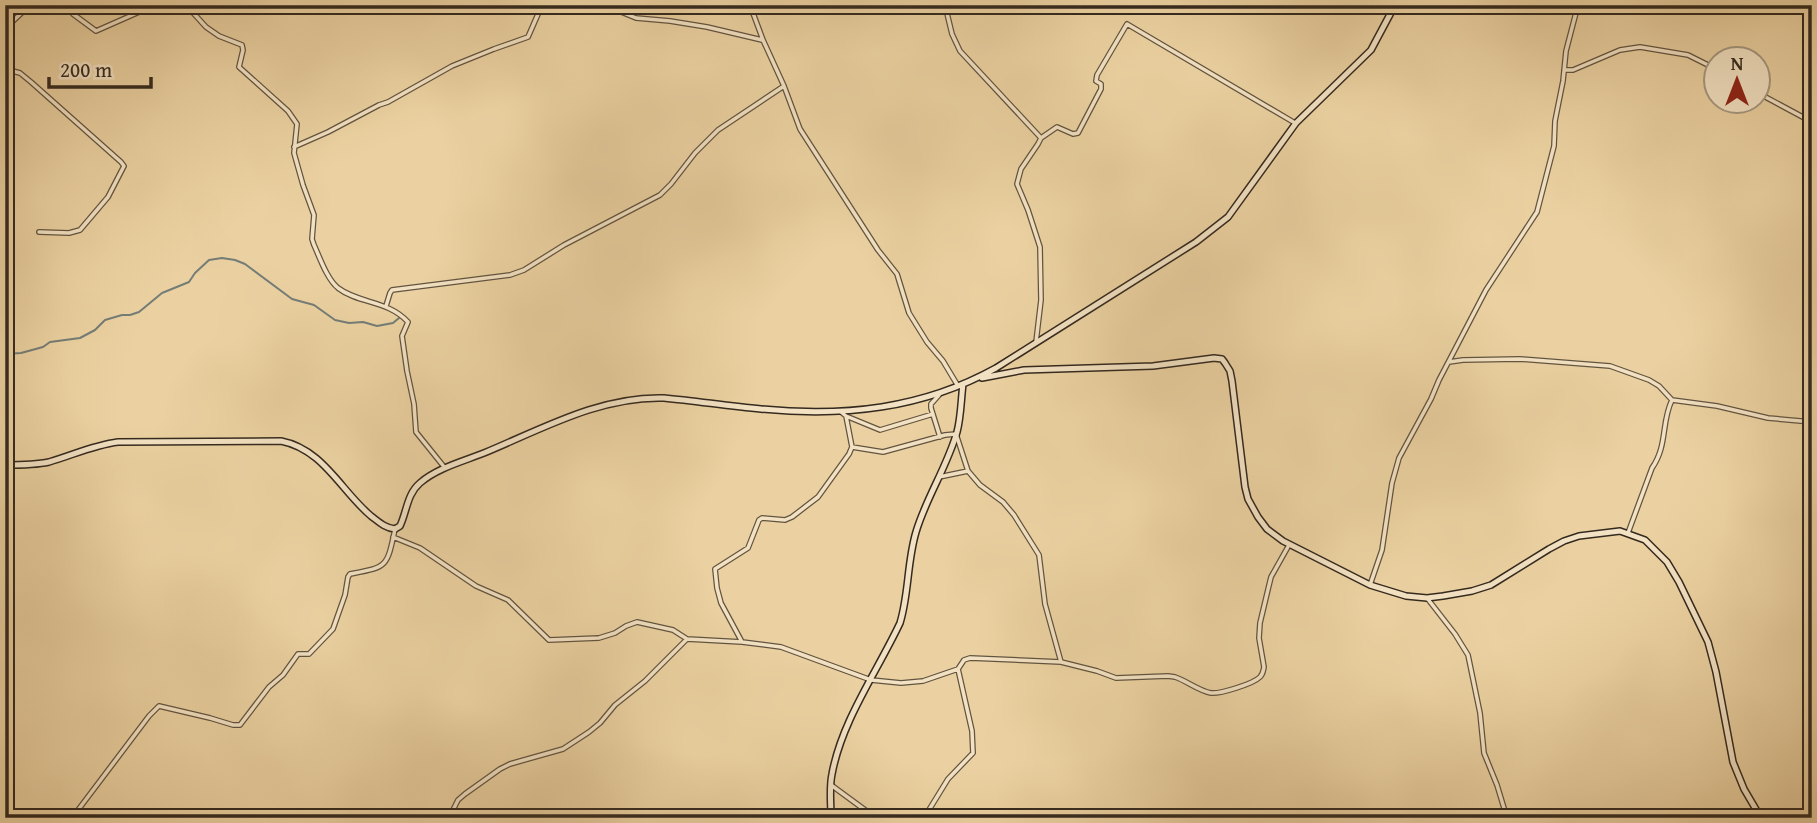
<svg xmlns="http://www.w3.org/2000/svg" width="1817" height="823" font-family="'Gentium Book Plus',serif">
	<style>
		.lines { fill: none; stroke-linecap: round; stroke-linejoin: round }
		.stream { stroke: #747d77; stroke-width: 2 }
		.street-casing { stroke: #625440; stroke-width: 6 }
		.secondary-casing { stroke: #352a1f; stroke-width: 8 }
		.street { stroke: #f2e1c2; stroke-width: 3.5 }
		.secondary { stroke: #f2e1c2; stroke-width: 5 }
	</style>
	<rect width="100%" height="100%" fill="#ebd1a1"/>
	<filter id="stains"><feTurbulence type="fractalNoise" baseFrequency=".00286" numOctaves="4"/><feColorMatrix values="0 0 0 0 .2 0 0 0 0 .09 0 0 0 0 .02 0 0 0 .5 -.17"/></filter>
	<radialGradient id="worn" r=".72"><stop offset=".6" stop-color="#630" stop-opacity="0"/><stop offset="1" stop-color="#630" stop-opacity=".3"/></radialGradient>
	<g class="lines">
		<path class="stream" d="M5,354L21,353L43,347L50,342L80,338L95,330L105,320L122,315H130L139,312L162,293L189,282L195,273L209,260L222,258L235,260L245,264L292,299L314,305L335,320L349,323L363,322L377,326L393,323L399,318"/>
		<defs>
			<path id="street" d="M69,5L73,14L96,31L155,5
				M186,5L206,27L219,36L242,45L243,50L239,67L288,111L297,124L294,153L303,185L314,215L312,239L314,245C320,258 327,279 338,288C359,304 388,300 408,322L402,336L407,371L414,404L416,432L445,468
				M604,5L636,18L670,21L707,27L762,40
				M750,5L763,40L784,86L800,129L878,250L897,274L909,313L927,342L943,361L958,386
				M945,5L952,34L960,51L1041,138L1038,144L1021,169L1017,184L1028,210L1040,247L1041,300L1036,342
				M5,33L13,21L30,5
				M5,69L20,73L31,82L121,162L124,166L108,197L80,230L69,233L39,232
				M1564,70H1573L1620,50L1640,47L1688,55L1716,69
				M1758,93L1812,122
				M1041,138L1057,127L1073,134L1078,133L1101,89V84L1096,81L1097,75L1127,24L1295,123
				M294,147L328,132L379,105L388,102L452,66L494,49L528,37L542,5
				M386,306L390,293L392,290L510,275L524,270L564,245L660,195L671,184L695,153L718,130L784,86
				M1449,362L1463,360L1520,359L1610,366L1649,380L1659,386L1672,400L1717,406L1768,418L1812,422
				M939,395L931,404V408L940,437
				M841,412L846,416L880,430L933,414
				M846,416L852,447L849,454L818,497L792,517L785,520L762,518L759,520L748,548L715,569L717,588L721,603L742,642L781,647L871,680L901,683L923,681L958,669L972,731L973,753L948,779L924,818
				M852,447L883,452L945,435L956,434L968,471L980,485L1003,502L1014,515L1039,555L1045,604L1061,662
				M939,477L968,471
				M1628,533L1652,468C1668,445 1661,422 1672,400
				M393,537L420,548L476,586L508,600L549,640L599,638L615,633L626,626L637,622L673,630L687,639
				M1370,585L1382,550L1392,483L1399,458L1431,399L1439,380L1486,290L1537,212L1554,146L1555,121L1563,81L1566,51L1578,5
				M1427,598L1455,634L1468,655L1480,713L1484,753L1497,785L1507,818
				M958,669L964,660L970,658L1061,662L1097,671L1116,678L1168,676L1175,677C1187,681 1199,691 1211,693C1220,694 1253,684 1260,677C1263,674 1263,672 1264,667L1259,638L1260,623L1271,577L1289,545
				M831,785L876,818
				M72,818L149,716L159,706L210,718L233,725H240L269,687L283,675L298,654H309L333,629L345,595L348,577L350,574C387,567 387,568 395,529
				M449,818L458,800L465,794L500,769L510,764L563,749L589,732L600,723L615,705L645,681L687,639L742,642"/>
			<path id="secondary" d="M982,378L1024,370L1153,366L1214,358L1222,359L1225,363L1230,371L1232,381L1245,487L1248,499L1258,517L1267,529L1283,541L1370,585L1406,596L1427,598L1443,596L1472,591L1491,585L1549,549L1564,541L1579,536L1620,531L1645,540L1667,562L1679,582L1708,642L1716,672L1733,762L1744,789L1761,818
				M5,465C20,465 35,465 49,462C73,455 94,445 118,442L281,441C323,449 341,491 371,516C379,522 385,528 395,529L400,526C407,511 407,494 420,483C437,468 464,461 484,453C542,429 600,396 664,398C696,401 728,406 761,409C844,417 922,409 996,368L1196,242L1228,217L1296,123L1371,50L1395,5
				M831,818C831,803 829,788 832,774C842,720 877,672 900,623C909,594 907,562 916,532C926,498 947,467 957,432C961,417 961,400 963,384"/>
		</defs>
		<use href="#street" class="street-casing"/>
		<use href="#secondary" class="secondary-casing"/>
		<use href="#street" class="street"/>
		<use href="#secondary" class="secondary"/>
	</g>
	<rect width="1817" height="823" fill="none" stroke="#ebd1a1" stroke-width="28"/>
	<rect x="7" y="7" width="1803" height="809" fill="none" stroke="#352a1f" stroke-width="3.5"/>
	<rect x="14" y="14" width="1789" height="795" fill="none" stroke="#352a1f" stroke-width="2"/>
	<g transform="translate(1737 80)"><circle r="33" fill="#f2e1c2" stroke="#a69881" stroke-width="2"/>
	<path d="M0-5L12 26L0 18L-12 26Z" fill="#8f2418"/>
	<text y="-10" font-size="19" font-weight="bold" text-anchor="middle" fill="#352a1f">N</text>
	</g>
	<path d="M49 77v10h102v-10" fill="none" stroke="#352a1f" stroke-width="3.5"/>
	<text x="60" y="77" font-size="21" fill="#352a1f" stroke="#f2e1c2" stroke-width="5" paint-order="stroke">200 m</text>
	<rect width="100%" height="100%" filter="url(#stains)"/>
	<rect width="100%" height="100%" fill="url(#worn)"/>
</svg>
